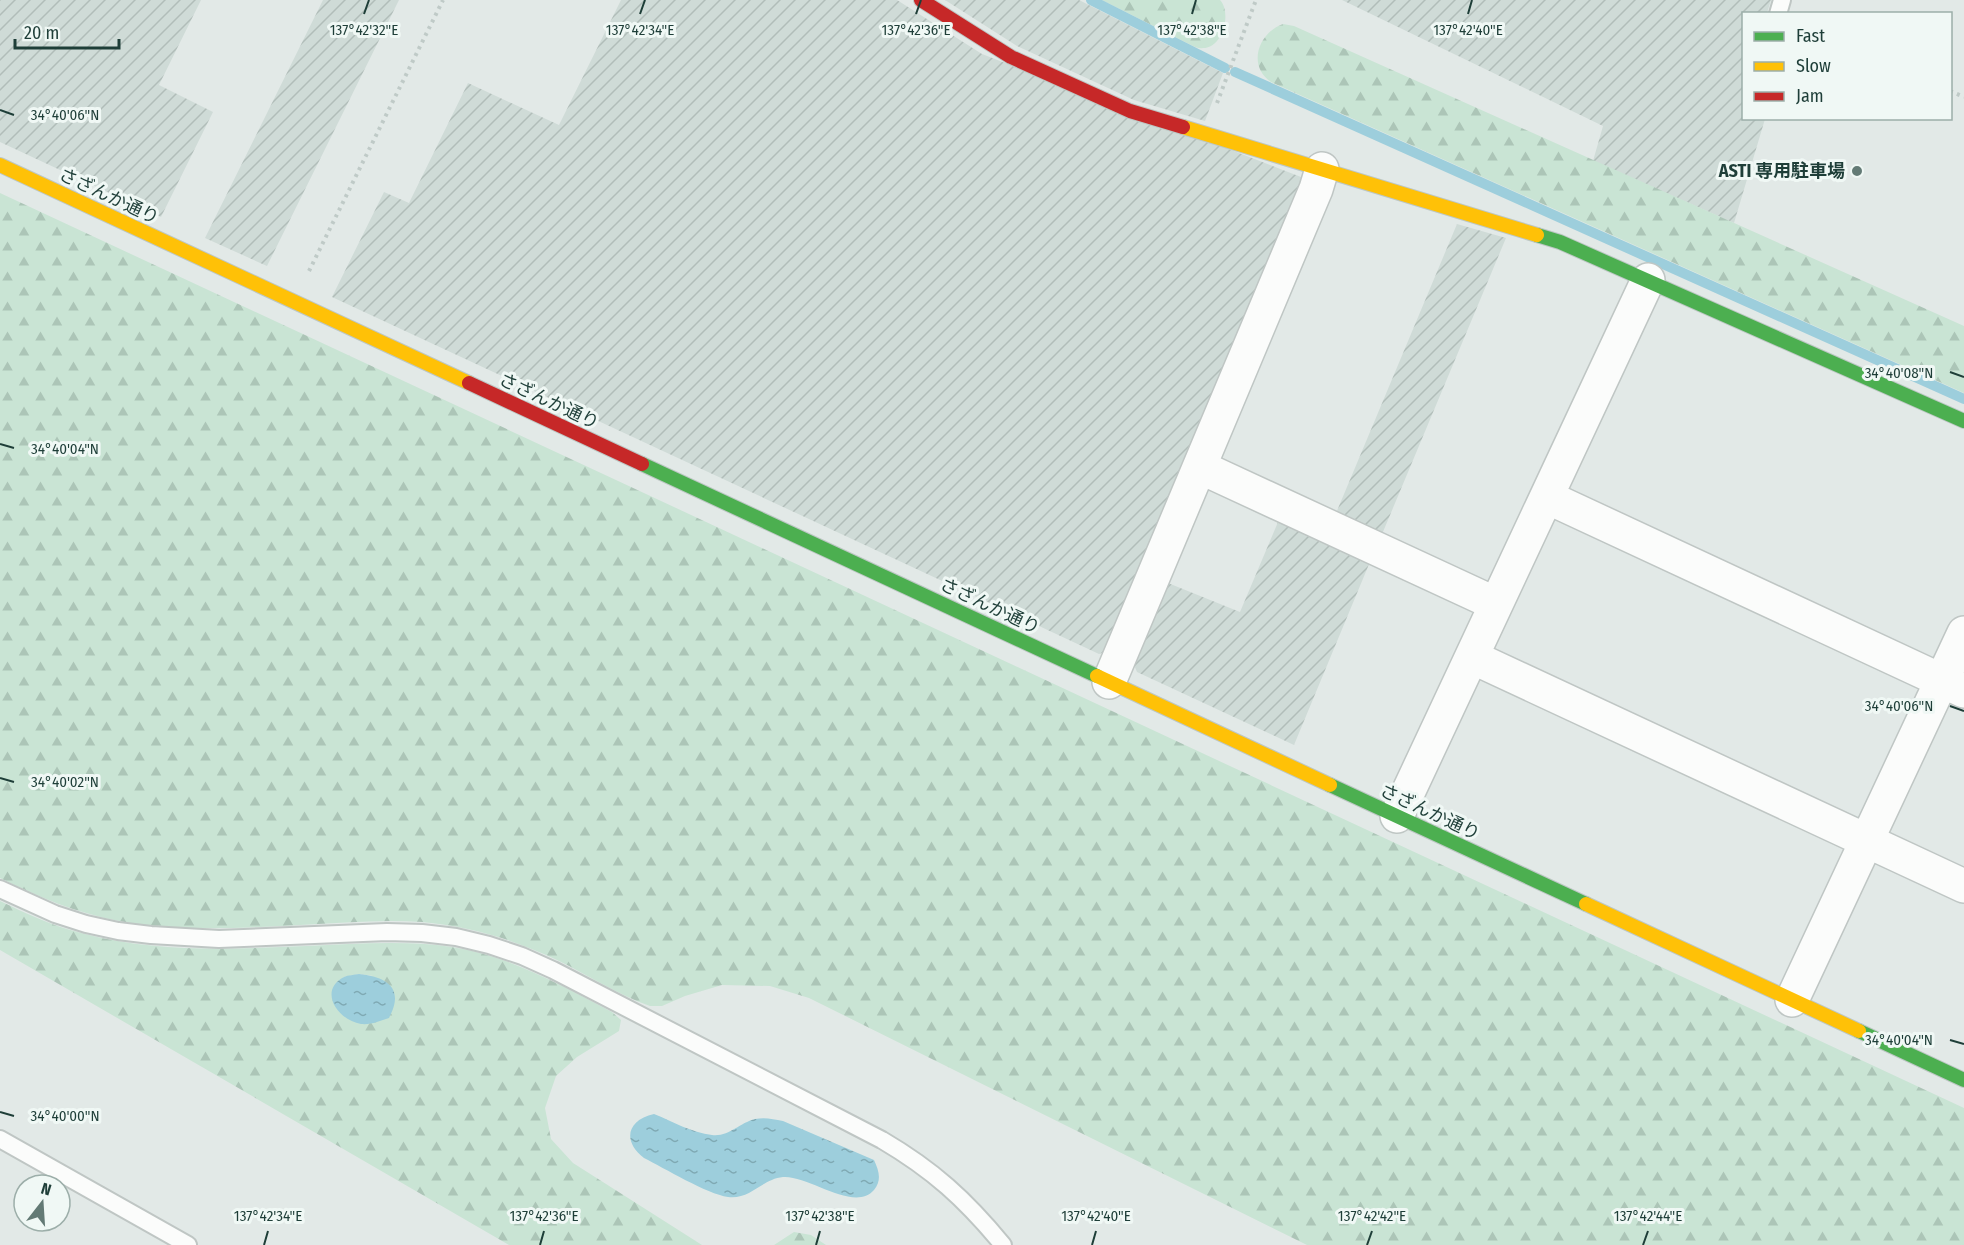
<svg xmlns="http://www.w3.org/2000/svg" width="1964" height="1245" font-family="'Fira Sans Condensed','Noto Sans JP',sans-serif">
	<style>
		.industrial { fill: url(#industrial-furrows) }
		.forest { fill: url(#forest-firs); fill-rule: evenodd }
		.water { fill: url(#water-ripples) }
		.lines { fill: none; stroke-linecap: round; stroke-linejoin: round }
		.stream { stroke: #9dcedc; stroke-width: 10 }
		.lane-casing { stroke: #bfc6c4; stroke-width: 20 }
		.street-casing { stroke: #bfc6c4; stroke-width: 36 }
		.fast-casing { stroke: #bdc7c4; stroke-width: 16 }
		.slow-casing { stroke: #bdc7c4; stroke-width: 16 }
		.jam-casing { stroke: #bdc7c4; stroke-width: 16 }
		.path { stroke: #bfcac7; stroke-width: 4; stroke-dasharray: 3 4.5; stroke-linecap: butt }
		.lane { stroke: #fbfcfb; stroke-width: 16 }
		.street { stroke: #fbfcfb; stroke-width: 33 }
		.fast { stroke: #4caf50; stroke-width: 14 }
		.slow { stroke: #ffc107; stroke-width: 14 }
		.jam { stroke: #c62828; stroke-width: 14 }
		.ticks { fill: none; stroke: #1e3e38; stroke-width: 2 }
		.poi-dot { fill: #637a75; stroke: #f0f8f5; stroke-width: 2 }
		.labels { text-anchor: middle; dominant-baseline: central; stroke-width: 6; stroke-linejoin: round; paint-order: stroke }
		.poi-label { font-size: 18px; font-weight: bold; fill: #1e3e38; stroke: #f0f8f5; text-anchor: end }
		.street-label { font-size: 18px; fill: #1e3e38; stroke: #f0f8f5 }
		.ticks-label { font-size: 15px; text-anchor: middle; fill: #1e3e38; stroke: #f0f8f5; stroke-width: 6; stroke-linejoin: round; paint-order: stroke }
	</style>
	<defs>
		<pattern id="industrial-furrows" width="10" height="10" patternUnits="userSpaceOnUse" patternTransform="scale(1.5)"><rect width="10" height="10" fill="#cfdbd7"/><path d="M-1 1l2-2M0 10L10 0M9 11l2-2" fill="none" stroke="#b1bdb9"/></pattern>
		<pattern id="forest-firs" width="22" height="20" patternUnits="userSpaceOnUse" patternTransform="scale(1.5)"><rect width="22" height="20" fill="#c9e4d4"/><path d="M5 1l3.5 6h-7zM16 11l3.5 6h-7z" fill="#acc5b7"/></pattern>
		<pattern id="water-ripples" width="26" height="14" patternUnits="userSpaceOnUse" patternTransform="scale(1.5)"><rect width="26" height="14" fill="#9dcedc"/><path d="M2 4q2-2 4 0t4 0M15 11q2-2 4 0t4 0" fill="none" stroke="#7fa9b3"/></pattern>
	</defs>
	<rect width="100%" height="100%" fill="#e2e9e7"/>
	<path class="industrial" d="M0,0H201L159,85L213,112L161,217L0,142Z
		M323,0H399L267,266L205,238Z
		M621,0H897L982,54L1301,177L1306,186L1113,649L1099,654L332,297L384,192L409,203L468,83L559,125Z
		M945,0H1079L1223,73L1205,121L1134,100L1017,46Z
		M1342,0H1771L1767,13L1744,14V118L1765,119L1734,223L1593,161L1603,126Z
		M1457,224L1506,238L1380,539L1334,518Z
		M1281,515L1372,557L1294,745L1137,672L1131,658L1163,581L1240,612Z"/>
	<path class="forest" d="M1102,0H1220C1232,13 1223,48 1203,48C1199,49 1196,47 1193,46Z
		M1283,24L1294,26L1964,326V393L1271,82C1247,66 1258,33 1283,24Z
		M0,193L1964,1108V1245H1307L809,998L770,986L722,985L685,996L662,1006H650C618,995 588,975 557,960C515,940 469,926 422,922C382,919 341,923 300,925C240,928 178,932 119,921C77,913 38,897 0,878Z
		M0,901C27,914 55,927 85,934C158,953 233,949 307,946C356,944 404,940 452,947C510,956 561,985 612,1012L621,1020L619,1031L577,1057L556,1076L545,1108L551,1139L573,1163L702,1245H509L0,950ZM359,974L373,976L334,987L344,977Z
		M794,1232L811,1235L826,1245H774Z"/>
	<path class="water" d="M359,974C387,977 405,988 389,1018C380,1021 371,1025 361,1024C337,1020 318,990 344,977C348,975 354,975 359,974Z
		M654,1114C672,1121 692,1133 712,1135C729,1137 739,1123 755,1119C765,1117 773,1119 783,1121L874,1160C879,1171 882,1180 874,1190C854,1213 809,1175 783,1177C762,1179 750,1200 728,1197C707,1194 664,1168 644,1158C622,1141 627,1120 654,1114Z"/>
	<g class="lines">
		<path class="stream" d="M1091,0L1225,68
			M1235,72L1964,399"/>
		<defs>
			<path id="lane" d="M1778,14L1782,0
				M0,889L55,914L86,924L118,931L151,935L219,939L387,932L422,933L456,937L489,945L522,956L553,970L882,1140C933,1170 965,1199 1003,1245
				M0,1139L188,1245"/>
			<path id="street" d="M1200,467L1496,604
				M1547,497L1964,691
				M1472,657L1964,886
				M1109,682L1316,189L1322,169
				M1397,816L1648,280
				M1792,1000L1964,633"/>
			<path id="fast" d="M1537,235L1560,242L1964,421
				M642,464L1097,676
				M1330,785L1586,904
				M1859,1031L1964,1080"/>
			<path id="slow" d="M1183,127L1537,235
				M0,165L469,383
				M1097,676L1330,785
				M1586,904L1859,1031"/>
			<path id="jam" d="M921,0L1011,57L1130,111L1183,127
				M469,383L642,464"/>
		</defs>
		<use href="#lane" class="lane-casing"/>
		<use href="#street" class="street-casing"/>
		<use href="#fast" class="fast-casing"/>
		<use href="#slow" class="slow-casing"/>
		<use href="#jam" class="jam-casing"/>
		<path class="path" d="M1950,91L1964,97
			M1217,103L1256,0
			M309,271L443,0"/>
		<use href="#lane" class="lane"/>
		<use href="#street" class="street"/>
		<use href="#fast" class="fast"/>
		<use href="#slow" class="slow"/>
		<use href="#jam" class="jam"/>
	</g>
	<path class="ticks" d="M364,14L369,0M640,14L645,0M916,14L921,0M1192,14L1196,0M1468,14L1472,0M0,110L14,115M1950,372L1964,377M0,444L14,448M1950,706L1964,711M0,778L14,782M1950,1040L1964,1044M0,1112L14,1116M264,1245L268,1231M540,1245L544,1231M816,1245L820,1231M1092,1245L1096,1231M1367,1245L1372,1231M1643,1245L1648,1231"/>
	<circle class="poi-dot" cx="1857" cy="171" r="6"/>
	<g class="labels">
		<g class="poi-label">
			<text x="1845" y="171">ASTI 専用駐車場</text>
		</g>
		<g class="street-label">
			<text transform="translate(109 196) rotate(25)">さざんか通り</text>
			<text transform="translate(549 401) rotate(25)">さざんか通り</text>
			<text transform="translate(990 606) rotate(25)">さざんか通り</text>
			<text transform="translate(1430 812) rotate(25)">さざんか通り</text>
		</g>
	</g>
	<g class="ticks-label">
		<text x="364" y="35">137°42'32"E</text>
		<text x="640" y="35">137°42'34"E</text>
		<text x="916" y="35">137°42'36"E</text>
		<text x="1192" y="35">137°42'38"E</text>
		<text x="1468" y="35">137°42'40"E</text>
		<text x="65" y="120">34°40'06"N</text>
		<text x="1899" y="378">34°40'08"N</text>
		<text x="65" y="454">34°40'04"N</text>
		<text x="1899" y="711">34°40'06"N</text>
		<text x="65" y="787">34°40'02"N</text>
		<text x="1899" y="1045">34°40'04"N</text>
		<text x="65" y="1121">34°40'00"N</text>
		<text x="268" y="1221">137°42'34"E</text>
		<text x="544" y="1221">137°42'36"E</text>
		<text x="820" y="1221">137°42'38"E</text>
		<text x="1096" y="1221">137°42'40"E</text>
		<text x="1372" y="1221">137°42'42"E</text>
		<text x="1648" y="1221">137°42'44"E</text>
	</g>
	<rect x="1742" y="12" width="210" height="108" fill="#f0f8f5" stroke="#9caea9" stroke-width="1.5"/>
	<rect x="1754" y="32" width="30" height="9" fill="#4caf50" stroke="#9caea9" stroke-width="1.5"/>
	<text x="1796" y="42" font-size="18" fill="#1e3e38">Fast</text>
	<rect x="1754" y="62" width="30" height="9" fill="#ffc107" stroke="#9caea9" stroke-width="1.5"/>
	<text x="1796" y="72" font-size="18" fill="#1e3e38">Slow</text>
	<rect x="1754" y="92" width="30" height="9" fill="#c62828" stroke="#9caea9" stroke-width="1.5"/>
	<text x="1796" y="102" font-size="18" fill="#1e3e38">Jam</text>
	<g transform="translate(42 1203) rotate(17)"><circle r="28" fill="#f0f8f5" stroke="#9caea9" stroke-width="1.5"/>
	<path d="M0-4.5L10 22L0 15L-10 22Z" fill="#637a75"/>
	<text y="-9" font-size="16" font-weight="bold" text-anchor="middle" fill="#1e3e38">N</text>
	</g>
	<path d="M15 39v9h104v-9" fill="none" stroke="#1e3e38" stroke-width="3"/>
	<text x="24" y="39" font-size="18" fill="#1e3e38" stroke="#f0f8f5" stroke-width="4.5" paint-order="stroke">20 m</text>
</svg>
